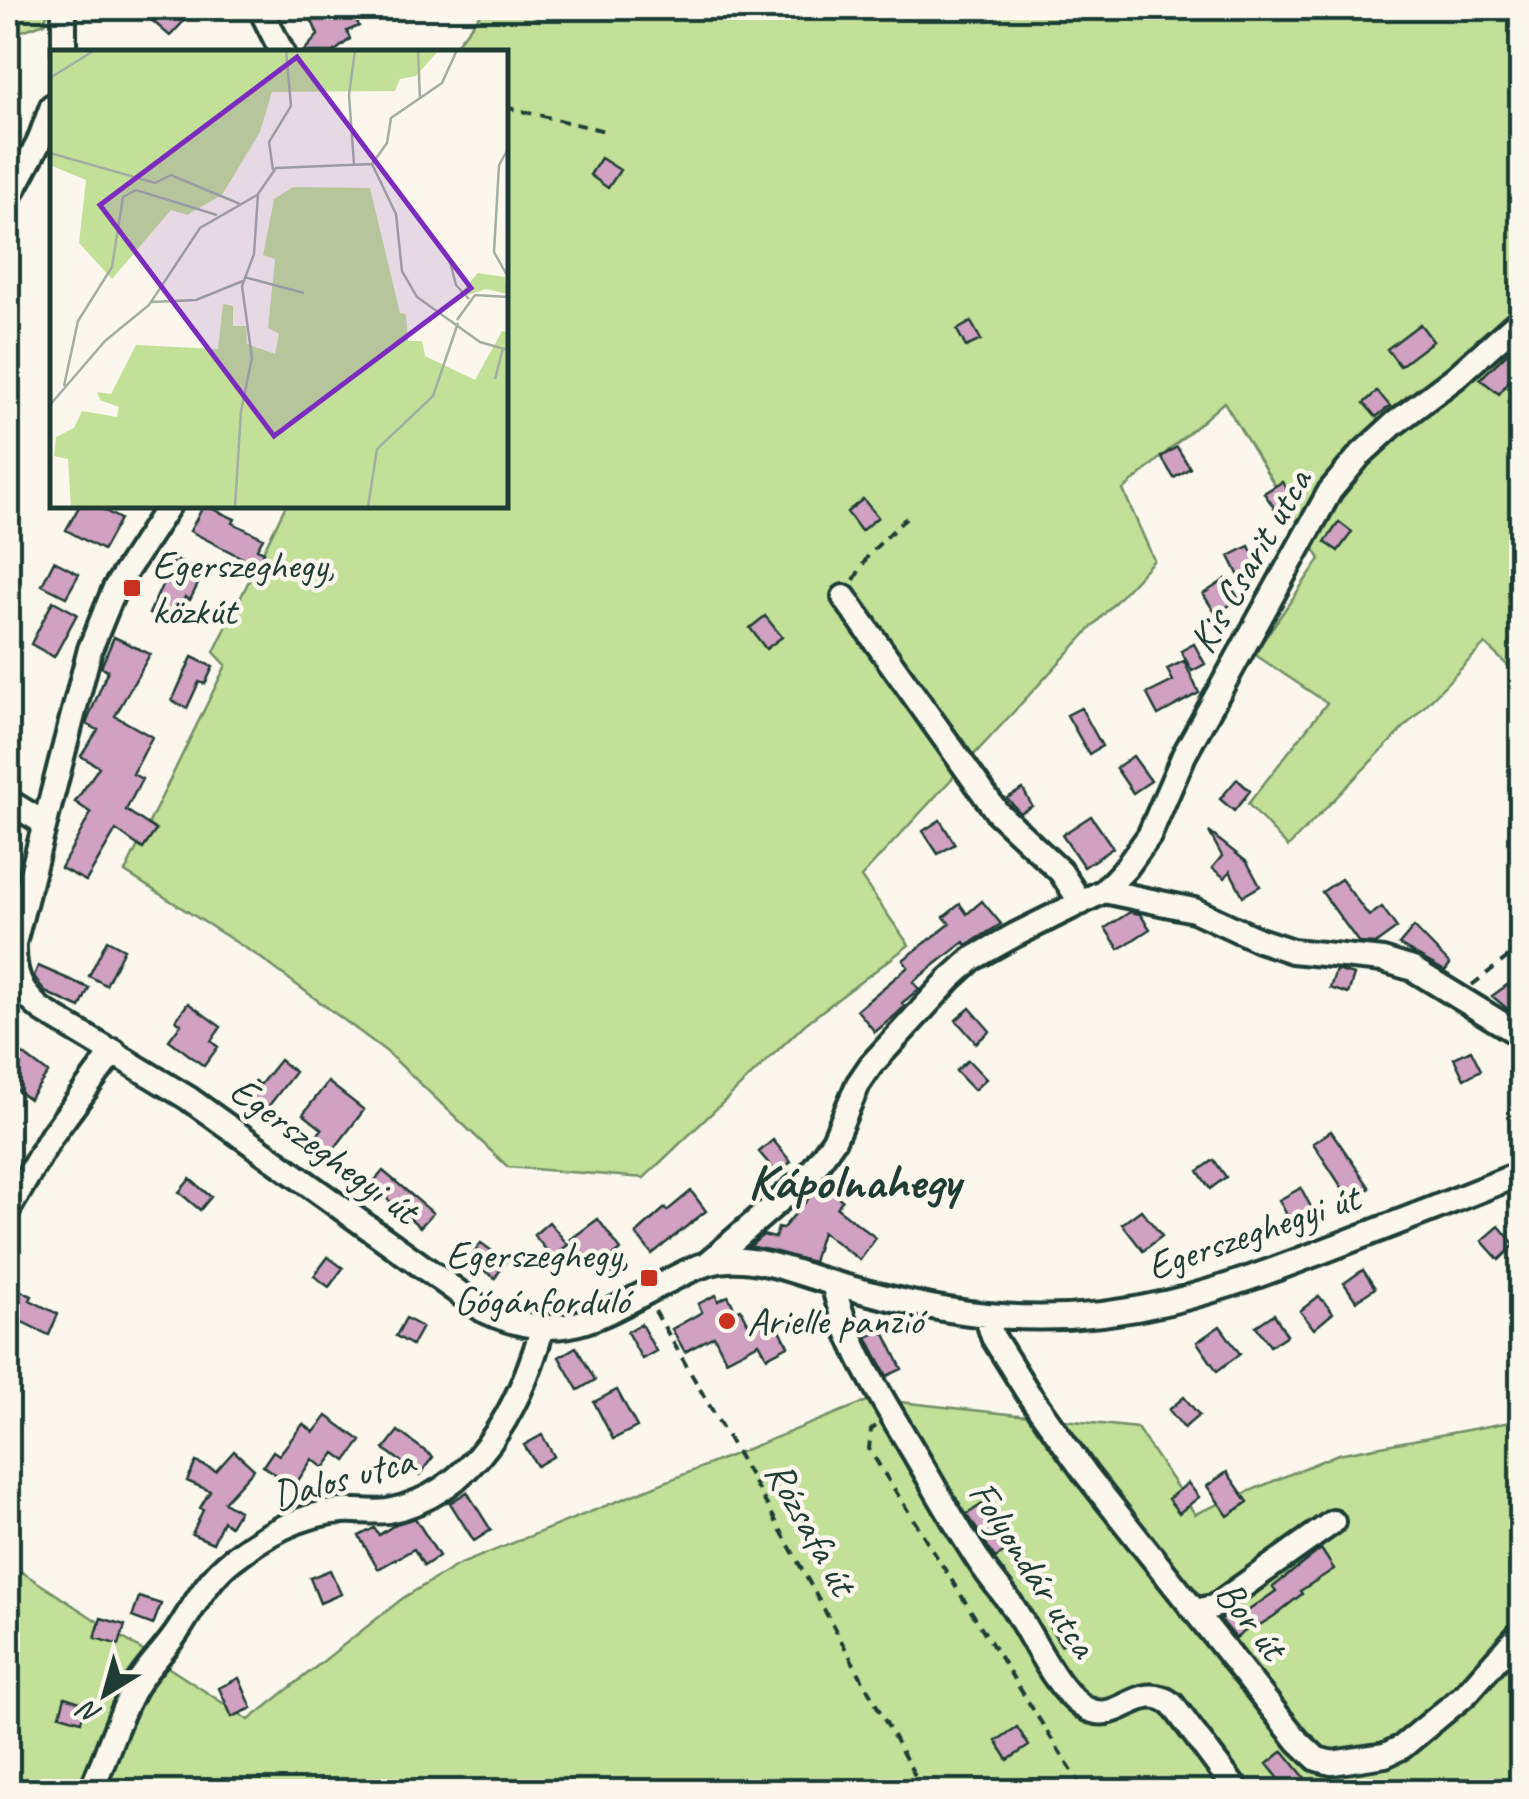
<svg xmlns="http://www.w3.org/2000/svg" width="1529" height="1799" font-family="Caveat,sans-serif">
	<style>
		.green { fill: #c2e098; stroke: #708e66; stroke-width: 2.5 }
		.building { fill: #d0a1c1; stroke: #1f3d34; stroke-width: 2.5 }
		.lines { fill: none; stroke-linecap: round; stroke-linejoin: round }
		.minor-casing { stroke: #1f3d34; stroke-width: 30 }
		.path { stroke: #1f3d34; stroke-width: 4; stroke-dasharray: 10 8; stroke-linecap: butt }
		.minor { stroke: #fbf7ec; stroke-width: 22 }
		.poi-dot { fill: #c8321e; stroke: #fbf7ec; stroke-width: 4 }
		.labels { text-anchor: middle; dominant-baseline: central; stroke-width: 9; stroke-linejoin: round; paint-order: stroke }
		.street-label { font-size: 40px; fill: #1f3d34; stroke: #fbf7ec }
		.poi-label { font-size: 40px; fill: #1f3d34; stroke: #fbf7ec; text-anchor: start }
		.district-label { font-size: 50px; font-weight: bold; fill: #1f3d34; stroke: #fbf7ec }
		.inset-road { fill: none; stroke: #a3ada2; stroke-width: 2.5 }
		.view { fill: #7b2cbf; fill-opacity: 0.15; stroke: #7b2cbf; stroke-width: 5 }
		.inset-edge { fill: none; stroke: #1f3d34; stroke-width: 5 }
	</style>
	<rect width="100%" height="100%" fill="#fbf7ec"/>
	<filter id="ink" filterUnits="userSpaceOnUse"><feTurbulence type="fractalNoise" baseFrequency=".01" numOctaves="2"/><feDisplacementMap in="SourceGraphic" scale="20" xChannelSelector="R" yChannelSelector="G"/><feConvolveMatrix kernelMatrix="1 2 1 2 8 2 1 2 1" color-interpolation-filters="sRGB"/></filter>
	<g filter="url(#ink)">
		<path class="green" d="M8,8H48L45,23L8,36Z
			M485,8H1521V678L1485,644L1288,847L1248,804L1327,703L1254,654L1320,559L1224,402L1123,490L1154,560L861,877L909,945L805,1024L644,1178L508,1167L387,1052L258,956L125,872L226,665L214,652L286,505H505V52H450Z
			M887,1393L891,1401L1137,1428L1195,1514L1338,1454L1521,1420V1791H8V1546L18,1555L8,1563L249,1720L403,1598L458,1565Z"/>
		<path class="building" d="M158,8H196L170,36L149,18Z
			M326,8H351L359,26L347,31L350,39L334,52H303L318,35L309,14Z
			M601,158L620,170L608,188L590,175Z
			M971,322L981,340L966,347L957,330Z
			M1420,324L1433,341L1400,366L1387,349Z
			M1522,339V364L1499,394L1480,379Z
			M1377,391L1390,406L1376,417L1364,403Z
			M1177,447L1190,468L1174,478L1161,457Z
			M1282,482L1296,504L1279,515L1264,493Z
			M863,499L878,517L861,531L847,512Z
			M80,505H94L120,519L103,550L66,530Z
			M204,505L235,519L233,523L263,538L257,549L264,552L258,566L190,531Z
			M1339,522L1352,532L1338,551L1325,542Z
			M1249,546L1259,567L1239,576L1229,556Z
			M174,559L203,574L190,600L185,597L172,625L149,614Z
			M54,561L79,574L66,597L42,585Z
			M1226,579L1239,599L1216,614L1203,594Z
			M53,601L77,614L54,657L31,644Z
			M765,616L782,637L766,649L750,628Z
			M114,637L150,654L115,716L152,737L133,774L142,779L126,810L156,830L143,849L116,830L86,881L61,868L91,813L75,802L99,767L81,756L98,730L86,724L108,670L101,667Z
			M1194,644L1205,664L1192,671L1181,651Z
			M192,657L213,667L205,684L199,682L187,708L172,701Z
			M1184,661L1199,693L1158,715L1147,694L1173,681L1167,669Z
			M1081,708L1102,746L1089,754L1067,715Z
			M1133,756L1151,781L1133,793L1116,768Z
			M1237,779L1250,791L1234,811L1220,799Z
			M1023,789L1032,806L1020,813L1007,798Z
			M1091,816L1113,848L1084,867L1062,835Z
			M940,820L955,844L938,854L923,831Z
			M1209,832L1247,862L1260,886L1243,896L1230,871L1225,878L1212,868L1222,856Z
			M1341,879L1369,916L1382,907L1397,928L1375,944L1359,943L1322,892Z
			M982,901L1001,924L967,945L964,942L913,982L919,989L902,1003L905,1006L898,1013L875,1032L857,1010L908,967L903,960L950,924L944,917L960,904L967,914Z
			M1130,912L1140,914L1150,929L1119,949L1105,928Z
			M1414,927L1450,964L1445,971L1399,945Z
			M107,940L124,949L106,985L89,976Z
			M38,966L89,988L80,1008L45,992L34,976Z
			M1336,970L1354,975L1348,994L1330,988Z
			M1507,985L1521,1003L1510,1011L1492,996Z
			M188,1003L221,1027L211,1041L218,1047L204,1066L169,1040L181,1024L176,1020Z
			M970,1008L990,1031L976,1043L956,1020Z
			M8,1043L48,1073L29,1099L8,1084Z
			M1471,1050L1481,1070L1464,1079L1454,1058Z
			M280,1060L295,1072L264,1112L244,1095L255,1081L260,1085Z
			M968,1060L986,1079L974,1090L956,1071Z
			M328,1082L364,1110L328,1157L311,1144L322,1129L303,1114Z
			M1331,1131L1370,1188L1350,1200L1313,1143Z
			M773,1140L791,1162L777,1173L759,1152Z
			M1214,1160L1226,1177L1210,1189L1198,1171Z
			M383,1171L433,1213L420,1227L371,1185Z
			M190,1179L211,1197L200,1210L179,1192Z
			M821,1184L842,1200L837,1208L876,1238L860,1260L822,1232L813,1262L750,1246L763,1235L775,1238L778,1228L782,1229Z
			M1301,1188L1312,1209L1290,1221L1279,1200Z
			M691,1191L706,1211L652,1254L636,1234L665,1208L667,1211Z
			M1141,1210L1162,1236L1143,1251L1122,1224Z
			M598,1219L621,1250L608,1260L616,1270L602,1280L571,1239Z
			M549,1222L568,1245L552,1257L534,1235Z
			M1499,1226L1515,1245L1499,1260L1482,1241Z
			M481,1243L506,1261L495,1278L469,1260Z
			M328,1257L343,1268L329,1287L314,1276Z
			M1363,1270L1375,1288L1356,1301L1344,1283Z
			M15,1288L32,1296L30,1300L58,1314L49,1335L8,1315V1303Z
			M716,1295L718,1301L728,1296L736,1311L741,1309L750,1327L773,1315L788,1346L767,1357L759,1343L726,1360L714,1336L685,1352L672,1329L702,1312L698,1304Z
			M1319,1296L1333,1313L1314,1329L1300,1311Z
			M1274,1314L1287,1335L1270,1346L1256,1326Z
			M406,1318L422,1327L412,1345L396,1336Z
			M641,1324L656,1351L642,1359L627,1332Z
			M1220,1326L1240,1354L1217,1371L1197,1342Z
			M883,1330L902,1369L887,1376L867,1337Z
			M576,1347L595,1380L578,1390L559,1357Z
			M617,1390L637,1427L613,1439L594,1402Z
			M1184,1397L1199,1415L1184,1428L1169,1410Z
			M327,1416L361,1441L346,1461L335,1453L324,1468L312,1459L294,1487L263,1466L273,1451L279,1455L303,1424L314,1432Z
			M398,1431L433,1457L419,1475L384,1449Z
			M542,1435L554,1456L537,1466L524,1445Z
			M234,1451L254,1469L224,1502L239,1511L230,1526L223,1521L213,1543L192,1534L203,1510L200,1508L210,1491L187,1481L196,1462L216,1471Z
			M1227,1472L1248,1502L1228,1516L1207,1486Z
			M1188,1483L1199,1497L1179,1513L1168,1499Z
			M467,1492L491,1530L474,1541L450,1503Z
			M987,1501L1001,1522L990,1530L1005,1552L995,1558L967,1514Z
			M415,1518L439,1556L424,1566L414,1549L378,1569L359,1536L374,1528L379,1535L396,1524Z
			M1321,1549L1334,1569L1300,1591L1302,1594L1274,1616L1258,1626L1256,1623L1236,1638L1221,1620L1234,1611L1238,1618L1276,1591L1273,1587Z
			M330,1570L341,1594L320,1603L310,1578Z
			M139,1597L161,1604L153,1625L132,1617Z
			M1062,1617L1075,1635L1061,1645L1049,1626Z
			M101,1618L125,1625L119,1645L95,1638Z
			M239,1678L252,1708L232,1717L219,1688Z
			M65,1697L86,1704L81,1721L60,1715Z
			M1017,1727L1029,1746L1008,1760L996,1741Z
			M1283,1751L1306,1779L1290,1792L1267,1764Z"/>
		<g class="lines">
			<defs>
				<path id="minor" d="M64,8V52
					M260,8L282,52
					M8,200L38,144L52,106
					M169,505L115,588L90,649L14,943C13,971 20,993 42,1010L188,1098L483,1310C561,1347 596,1318 666,1282C686,1272 706,1261 729,1260C763,1258 800,1274 832,1283C883,1297 934,1310 987,1315C1121,1328 1217,1292 1339,1245C1400,1222 1461,1198 1522,1173
					M844,597L997,812L1061,872L1081,903
					M8,801L44,823
					M1104,891L1194,910L1259,940L1292,951L1383,960L1413,969L1522,1036
					M8,1210L52,1135L114,1051
					M709,1262L810,1174L834,1140L858,1084L871,1065L950,979L972,959L1015,935L1104,891L1126,868L1149,836L1184,755L1330,491L1360,455L1395,423L1456,377L1522,318
					M833,1283C845,1339 874,1385 903,1434C929,1477 953,1522 981,1564C991,1579 1003,1592 1013,1607C1032,1635 1054,1687 1082,1706C1118,1730 1137,1678 1172,1704L1238,1792
					M986,1315L993,1337L1028,1393L1086,1474L1298,1741L1317,1759L1332,1763L1385,1755L1402,1747L1466,1694L1522,1631
					M1197,1611L1215,1606L1333,1522
					M90,1792C107,1757 116,1720 135,1687C148,1665 168,1648 181,1626C197,1601 208,1579 232,1560C262,1536 303,1513 342,1511C357,1510 373,1513 388,1511C475,1494 520,1407 542,1329"/>
			</defs>
			<use href="#minor" class="minor-casing"/>
			<path class="path" d="M505,107L609,132
				M854,580L869,554L907,517
				M8,627L21,596
				M1472,985L1522,946
				M655,1311L768,1507L924,1792
				M876,1426L871,1430L869,1449L1085,1792"/>
			<use href="#minor" class="minor"/>
		</g>
	</g>
	<g class="poi-dot">
		<rect x="122" y="578" width="20" height="20" rx="5"/>
		<rect x="639" y="1268" width="20" height="20" rx="5"/>
		<circle cx="727" cy="1321" r="10"/>
	</g>
	<g class="labels">
		<g class="street-label">
			<text transform="translate(1250 561) rotate(-60)">Kis Csarit utca</text>
			<text transform="translate(324 1150) rotate(36)">Egerszeghegyi út</text>
			<text transform="translate(1253 1232) rotate(-19)">Egerszeghegyi út</text>
			<text transform="translate(343 1478) rotate(-15)">Dalos utca</text>
			<text transform="translate(811 1528) rotate(61)">Rózsafa út</text>
			<text transform="translate(1033 1569) rotate(57)">Folyondár utca</text>
			<text transform="translate(1251 1620) rotate(52)">Bor út</text>
		</g>
		<g class="poi-label">
			<text x="152" y="565">Egerszeghegy,<tspan x="152" dy="46">közkút</tspan></text>
			<text x="629" y="1255" text-anchor="end">Egerszeghegy,<tspan x="629" dy="46">Gógánforduló</tspan></text>
			<text x="747" y="1321">Arielle panzió</text>
		</g>
		<g class="district-label">
			<text x="854" y="1181">Kápolnahegy</text>
		</g>
	</g>
	<g transform="translate(50 50)">
		<rect width="458" height="458" fill="#fbf7ec"/>
		<path d="M0,0H389L366,26L350,29L345,41L222,42L210,82L172,145L137,165L121,160L62,229L29,193L36,130L0,115ZM243,137L320,138L350,263L356,264L358,291H372L375,306L425,330L452,281L457,282V457H21L18,409L4,406L6,387L24,378L32,361L67,367L69,357L50,350L47,342L61,344L86,295L168,299L173,254L183,256V276H196L197,294L225,304L229,284L218,278L225,209L213,205L224,149ZM428,223L455,227L457,244L436,239L418,245L413,240Z" fill="#c2e098"/>
		<path class="inset-road" d="M368,0L370,49M0,28L45,0M458,99L449,115L444,202L458,227M0,103L105,133L121,125L190,154M304,114L299,45L305,0M322,114L346,164L352,221L367,247L430,292L458,300M322,114L337,93L341,68L392,33L407,0M223,120L219,92L241,56L236,0M400,212L406,235L419,249M194,227L254,243M102,252L146,250L193,231M407,270L425,245L458,247M445,329L453,298M14,336L28,271L62,217L73,147L86,140L167,165M0,355L55,291L99,255L150,178L207,145M185,457L191,361L202,308L192,236L204,204L208,144L226,118L322,114M318,457L327,399L383,346L408,273"/>
		<path class="view" d="M247,7L421,238L224,386L50,155Z"/>
		<rect width="458" height="458" class="inset-edge"/>
	</g>
	<rect width="1529" height="1799" fill="none" stroke="#fbf7ec" stroke-width="40"/>
	<rect x="20" y="20" width="1489" height="1759" fill="none" stroke="#1f3d34" stroke-width="4" filter="url(#ink)"/>
	<g transform="translate(105 1694) rotate(217)" stroke="#fbf7ec" stroke-width="8" paint-order="stroke">
	<path d="M0-8L18 38L0 25L-18 38Z" fill="#1f3d34"/>
	<text y="-15" font-size="28" font-weight="bold" text-anchor="middle" fill="#1f3d34">N</text>
	</g>
</svg>
